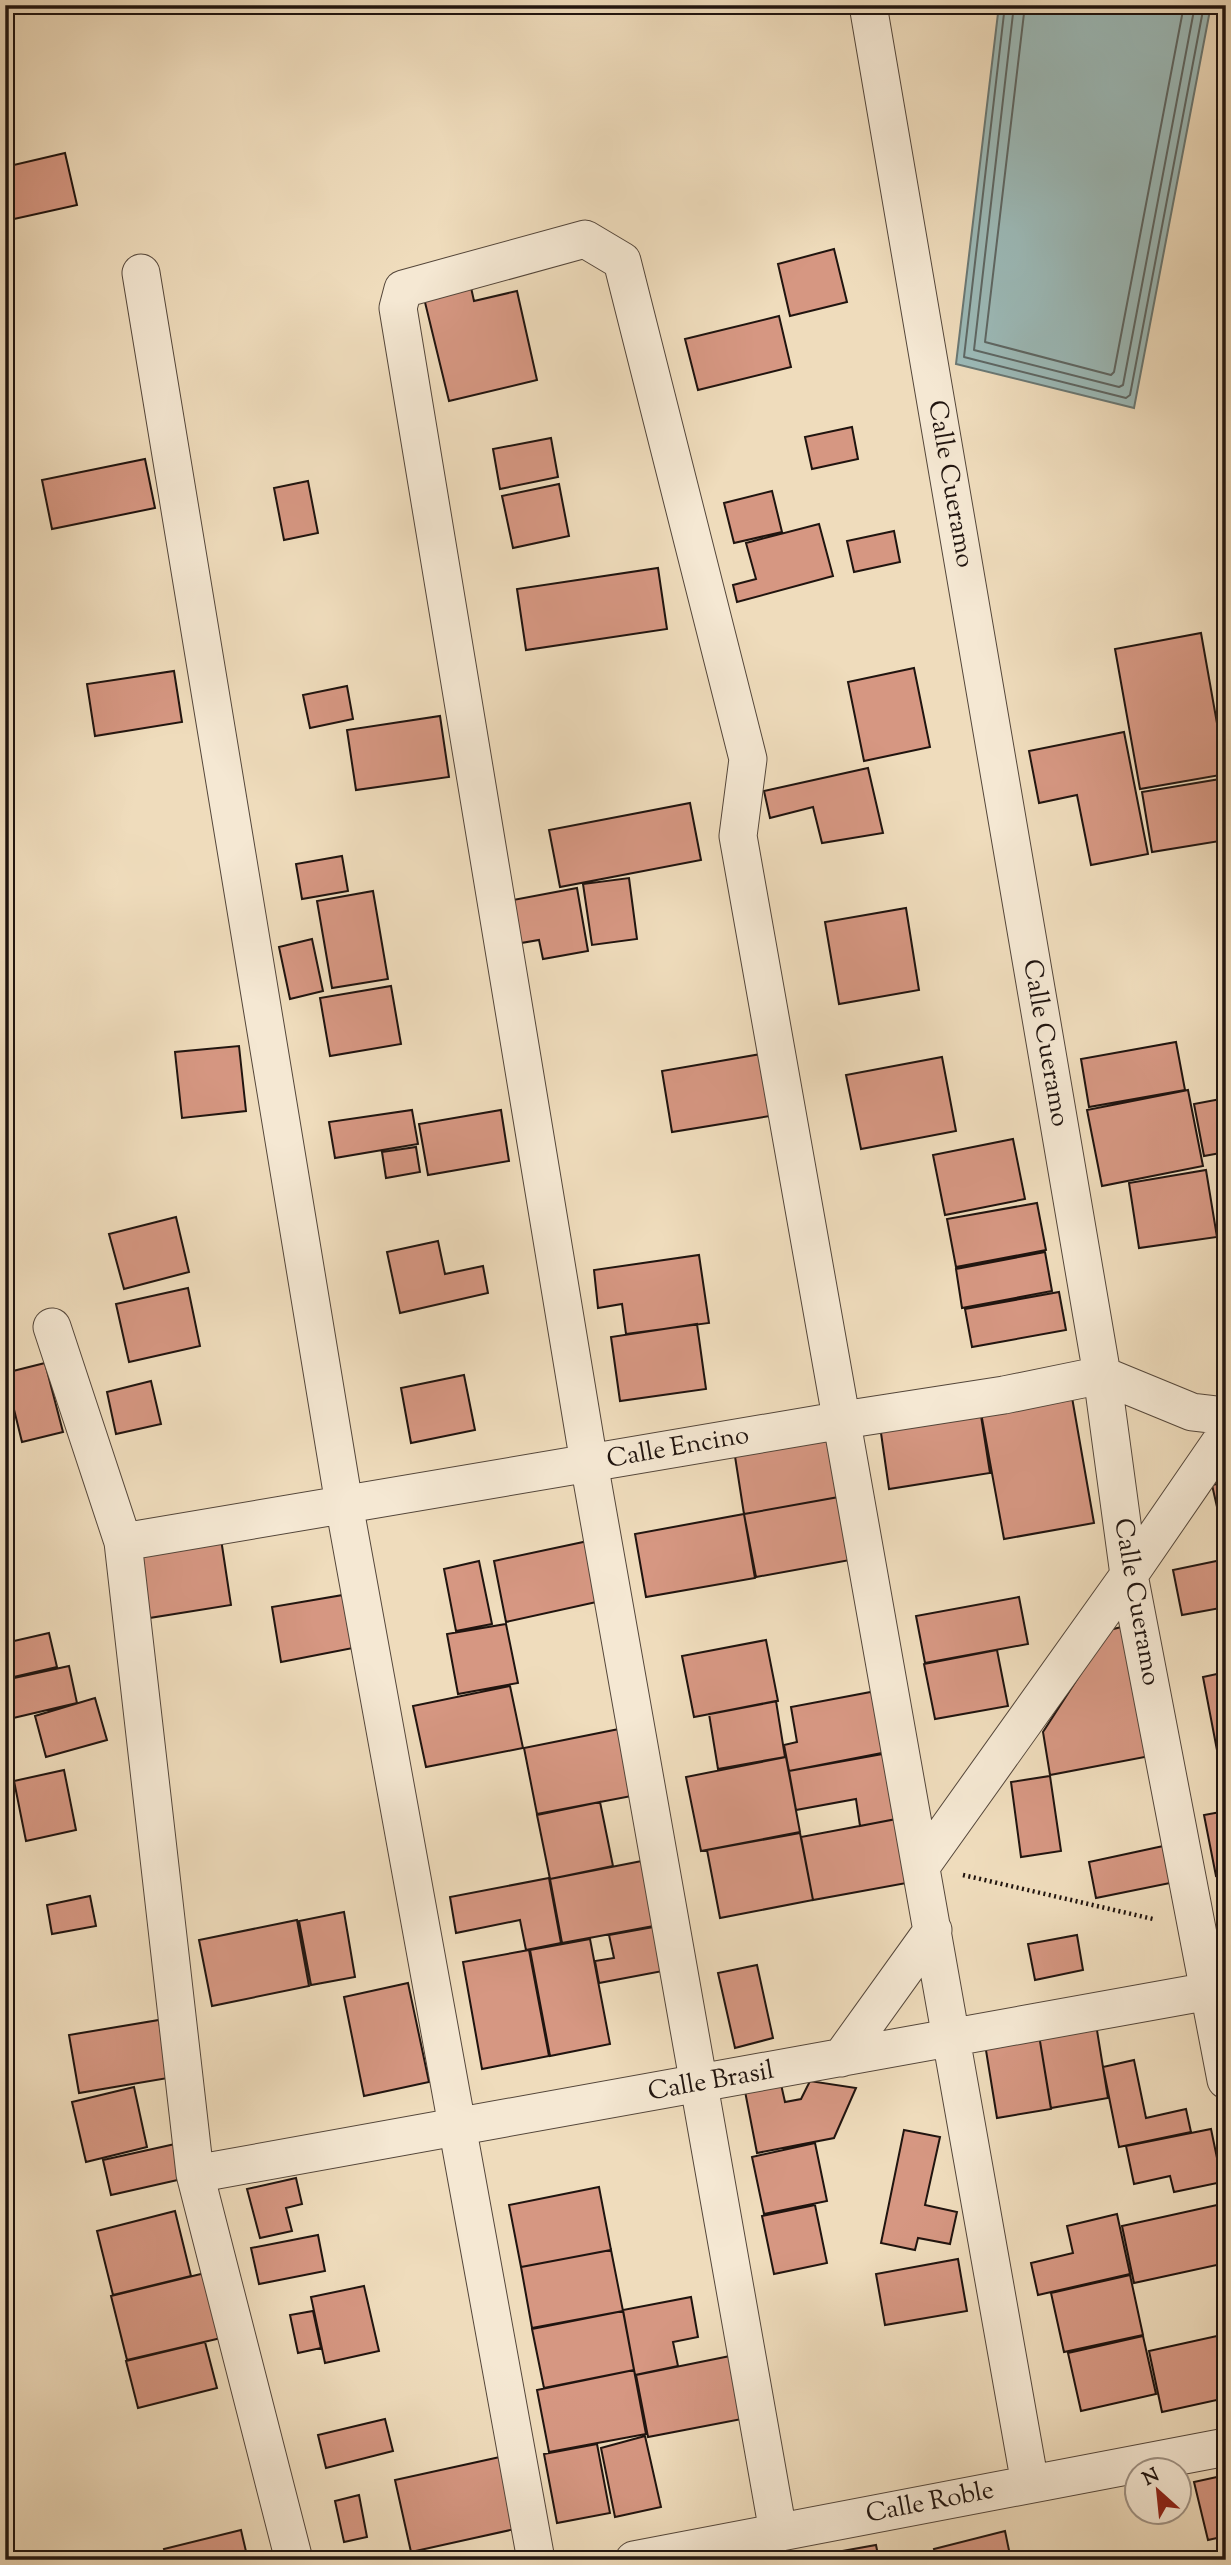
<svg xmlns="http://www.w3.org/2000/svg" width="1231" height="2565" font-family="'Sorts Mill Goudy',serif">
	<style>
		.water { fill: #9cbab8; stroke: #6a7874; stroke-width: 2 }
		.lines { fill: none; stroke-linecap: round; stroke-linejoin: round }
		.shore { stroke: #5e6764; stroke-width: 2 }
		.building { fill: #d69782; stroke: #20140f; stroke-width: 2 }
		.street-casing { stroke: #54463a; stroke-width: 39 }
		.path { stroke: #20140f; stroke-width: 4.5; stroke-dasharray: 2 3.5; stroke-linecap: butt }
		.street { stroke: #f5e8d3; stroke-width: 37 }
		.labels { text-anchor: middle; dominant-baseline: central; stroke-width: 5; stroke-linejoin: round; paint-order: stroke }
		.street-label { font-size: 26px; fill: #20140f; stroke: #f5e8d3 }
	</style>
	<rect width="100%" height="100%" fill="#efdcbc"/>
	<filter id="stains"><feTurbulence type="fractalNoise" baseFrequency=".00286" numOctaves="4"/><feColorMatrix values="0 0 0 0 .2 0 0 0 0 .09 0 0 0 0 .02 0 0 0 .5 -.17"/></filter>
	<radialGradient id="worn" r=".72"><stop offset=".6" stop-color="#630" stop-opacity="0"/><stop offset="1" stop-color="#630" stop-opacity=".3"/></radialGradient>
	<path class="water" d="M999,5H1211L1134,408L956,364Z"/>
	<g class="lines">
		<path class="shore" d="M1005,5L964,357L1126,398L1130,395L1204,5
			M1014,5L974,350L1119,387L1123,385L1195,5
			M1025,5L985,342L1111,375L1114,372L1184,5"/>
	</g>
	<path class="building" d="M65,153L77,205L5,221V167Z
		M834,249L847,302L790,316L778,264Z
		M470,283L474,301L517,291L537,380L449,401L423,294Z
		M779,316L791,367L698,390L685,339Z
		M852,427L858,459L812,469L805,437Z
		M551,438L558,477L500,489L493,449Z
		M145,459L155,508L52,529L42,480Z
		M308,481L318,533L284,540L274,488Z
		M559,484L569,536L513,548L502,496Z
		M772,491L782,532L734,543L724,503Z
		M819,524L833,576L737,602L733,585L756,579L746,543Z
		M894,531L900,562L854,572L847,541Z
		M658,568L667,629L526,650L517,589Z
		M1201,633L1226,774L1140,789L1115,649Z
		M914,668L930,747L864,761L848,682Z
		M174,671L182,722L95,736L87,684Z
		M347,686L353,719L310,728L303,695Z
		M440,716L449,777L356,790L347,730Z
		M1124,732L1148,854L1091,865L1077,795L1039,803L1029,751Z
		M868,768L883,833L822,843L813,807L770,818L764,791Z
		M1226,778V840L1152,852L1142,792Z
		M690,803L701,860L560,887L549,830Z
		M342,856L348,891L302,899L296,864Z
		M629,878L637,939L592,945L583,884Z
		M577,888L588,951L543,959L539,940L521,943L513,900Z
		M373,891L388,979L332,988L317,901Z
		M906,908L919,990L839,1004L825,922Z
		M312,939L323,991L290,999L279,947Z
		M391,986L401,1044L330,1056L320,998Z
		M1176,1042L1185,1090L1089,1107L1081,1059Z
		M239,1046L246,1111L182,1118L175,1052Z
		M761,1054L770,1116L672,1132L662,1071Z
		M942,1057L956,1131L861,1149L846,1075Z
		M1188,1090L1203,1166L1102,1186L1087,1110Z
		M1226,1098V1152L1204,1156L1194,1104Z
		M412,1110L418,1144L335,1158L329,1122Z
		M501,1110L509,1161L428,1175L419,1124Z
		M1013,1139L1025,1199L945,1215L933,1155Z
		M416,1147L420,1172L386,1178L382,1152Z
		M1206,1170L1217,1237L1139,1248L1129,1183Z
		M1037,1203L1046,1250L956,1267L947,1219Z
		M176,1217L189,1272L124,1289L109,1234Z
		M438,1241L445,1274L483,1266L488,1293L400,1313L387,1252Z
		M1045,1252L1052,1291L962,1308L956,1269Z
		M699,1255L709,1323L626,1334L622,1304L598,1308L594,1270Z
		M188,1288L200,1346L129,1362L116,1304Z
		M1059,1292L1066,1330L972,1347L965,1309Z
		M697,1324L706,1389L620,1401L611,1337Z
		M45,1363L63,1432L22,1442L5,1373Z
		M464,1375L475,1430L411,1443L401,1388Z
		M151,1381L161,1424L116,1434L107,1392Z
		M1070,1386L1094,1523L1004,1539L979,1402Z
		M979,1403L990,1473L889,1489L879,1419Z
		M839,1432L850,1495L744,1514L734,1450Z
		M1226,1482V1541L1225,1542L1212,1485Z
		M850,1495L861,1558L756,1577L744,1514Z
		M744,1514L755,1578L646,1597L635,1534Z
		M221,1539L231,1605L143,1619L132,1554Z
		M588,1541L601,1601L506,1622L494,1561Z
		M1226,1559V1607L1182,1615L1173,1570Z
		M479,1561L492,1624L456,1631L444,1569Z
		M343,1595L353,1648L281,1662L272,1607Z
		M1019,1597L1028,1644L925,1663L916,1616Z
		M506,1624L518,1683L458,1694L447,1634Z
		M1126,1626L1150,1756L1050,1775L1043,1732L1109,1630Z
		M49,1633L57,1667L5,1679V1643Z
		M766,1640L778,1701L694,1717L682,1656Z
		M997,1650L1008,1706L935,1719L924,1664Z
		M69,1666L77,1703L9,1719L5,1701V1680Z
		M1226,1672V1770L1221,1771L1203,1677Z
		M510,1686L523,1748L426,1767L413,1706Z
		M876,1691L887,1752L789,1771L784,1745L797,1742L791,1707Z
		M95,1698L107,1740L46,1757L35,1716Z
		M776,1701L785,1757L718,1769L709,1714Z
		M629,1727L642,1794L537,1814L524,1748Z
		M888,1753L901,1818L860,1826L856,1799L796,1810L789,1771Z
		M786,1757L800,1832L701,1851L686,1777Z
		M64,1770L76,1830L26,1841L14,1781Z
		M1050,1776L1061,1851L1021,1857L1011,1782Z
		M600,1802L613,1866L550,1879L537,1815Z
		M1226,1811V1874L1216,1876L1204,1815Z
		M902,1818L912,1882L813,1900L801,1837Z
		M800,1833L813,1900L720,1918L707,1850Z
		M1168,1845L1175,1882L1096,1898L1089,1862Z
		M647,1860L659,1925L562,1943L550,1879Z
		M549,1878L561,1943L526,1950L520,1920L456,1933L450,1897Z
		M90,1896L96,1926L52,1934L47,1905Z
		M344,1912L355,1977L311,1985L299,1921Z
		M297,1920L309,1986L212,2006L199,1940Z
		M659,1926L668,1970L599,1983L595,1961L614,1958L609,1935Z
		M1077,1935L1083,1970L1035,1980L1028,1944Z
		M590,1939L610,2044L550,2056L530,1950Z
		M529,1950L549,2056L482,2069L463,1962Z
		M757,1965L773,2038L735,2048L718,1973Z
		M408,1983L429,2082L364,2096L344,1997Z
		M1095,2018L1108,2098L1051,2108L1038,2029Z
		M159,2020L168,2078L79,2093L69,2035Z
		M1038,2029L1051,2109L997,2118L984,2038Z
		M1134,2060L1146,2118L1186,2109L1191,2132L1119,2147L1103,2067Z
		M778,2071L785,2102L801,2099L810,2081L856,2088L834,2138L757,2153L743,2081Z
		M134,2087L147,2147L86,2162L72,2102Z
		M1211,2129L1222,2182L1174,2192L1170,2176L1134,2184L1126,2146Z
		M904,2130L940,2137L925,2205L957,2212L950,2244L918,2238L915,2250L881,2243Z
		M184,2142L191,2177L111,2195L103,2160Z
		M815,2143L827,2201L764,2214L752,2157Z
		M296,2178L302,2204L286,2208L292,2231L260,2238L247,2189Z
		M599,2187L611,2250L521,2267L509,2205Z
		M1226,2203V2263L1134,2283L1122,2226Z
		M815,2205L827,2263L774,2274L762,2216Z
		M175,2211L191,2276L113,2295L97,2231Z
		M1117,2214L1130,2274L1038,2295L1031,2263L1073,2253L1067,2226Z
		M318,2235L325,2271L259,2284L251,2248Z
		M611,2250L623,2311L532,2328L521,2267Z
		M958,2259L967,2311L885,2325L876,2274Z
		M205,2273L221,2338L127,2360L111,2296Z
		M1130,2275L1143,2335L1064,2352L1051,2293Z
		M364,2286L379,2351L325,2363L311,2297Z
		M691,2297L698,2337L673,2342L678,2366L635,2375L623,2310Z
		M313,2311L321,2348L298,2353L290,2315Z
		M623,2311L634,2370L544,2388L532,2329Z
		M1226,2334V2398L1162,2412L1149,2351Z
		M1143,2336L1156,2394L1081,2411L1068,2353Z
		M205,2342L217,2388L138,2408L126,2361Z
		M735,2355L747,2418L648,2437L636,2375Z
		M634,2370L646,2434L549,2452L537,2390Z
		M385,2419L393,2451L326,2468L318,2435Z
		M645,2436L661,2507L615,2517L601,2448Z
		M597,2444L610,2513L557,2523L544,2454Z
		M500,2457L515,2529L411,2552L395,2480Z
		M1226,2475V2536L1208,2540L1194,2482Z
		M359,2495L367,2537L344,2542L335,2501Z
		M241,2530L248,2560H167L164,2549Z
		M1005,2531L1011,2560H937L934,2549Z
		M876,2545L879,2560H814V2556Z"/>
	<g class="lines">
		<defs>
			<path id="street" d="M868,5L1102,1375L1129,1575L1226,2080
				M141,273L344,1504L536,2560
				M52,1327L123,1542L195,2174L294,2560
				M123,1542L843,1420L1004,1395L1102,1375L1192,1412L1226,1416
				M922,1865L1129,1575L1226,1434
				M841,2058L933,1930
				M195,2174L1226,1988
				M778,2532L589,1463L398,308L403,289L585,239L622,261L748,759L738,836L1030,2484
				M634,2560L1226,2447"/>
		</defs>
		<use href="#street" class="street-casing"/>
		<path class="path" d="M963,1875L1153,1919"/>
		<use href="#street" class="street"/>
	</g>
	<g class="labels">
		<g class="street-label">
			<text transform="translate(950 484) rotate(80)">Calle Cueramo</text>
			<text transform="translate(1045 1043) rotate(80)">Calle Cueramo</text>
			<text transform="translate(678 1448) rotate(-10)">Calle Encino</text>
			<text transform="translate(1136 1602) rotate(80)">Calle Cueramo</text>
			<text transform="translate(711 2082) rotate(-10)">Calle Brasil</text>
			<text transform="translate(930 2503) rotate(-11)">Calle Roble</text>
		</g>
	</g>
	<rect width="1231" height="2565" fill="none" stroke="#efdcbc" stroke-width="28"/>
	<rect x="7" y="7" width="1217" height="2551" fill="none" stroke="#20140f" stroke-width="3.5"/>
	<rect x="14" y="14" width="1203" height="2537" fill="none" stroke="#20140f" stroke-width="2"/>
	<g transform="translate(1158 2491) rotate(333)"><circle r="33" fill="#f5e8d3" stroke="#a09385" stroke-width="2"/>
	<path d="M0-5L12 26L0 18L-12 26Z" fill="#8f2418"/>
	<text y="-10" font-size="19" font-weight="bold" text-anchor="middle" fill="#20140f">N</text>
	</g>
	<rect width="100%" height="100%" filter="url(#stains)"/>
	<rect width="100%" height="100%" fill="url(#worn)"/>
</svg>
